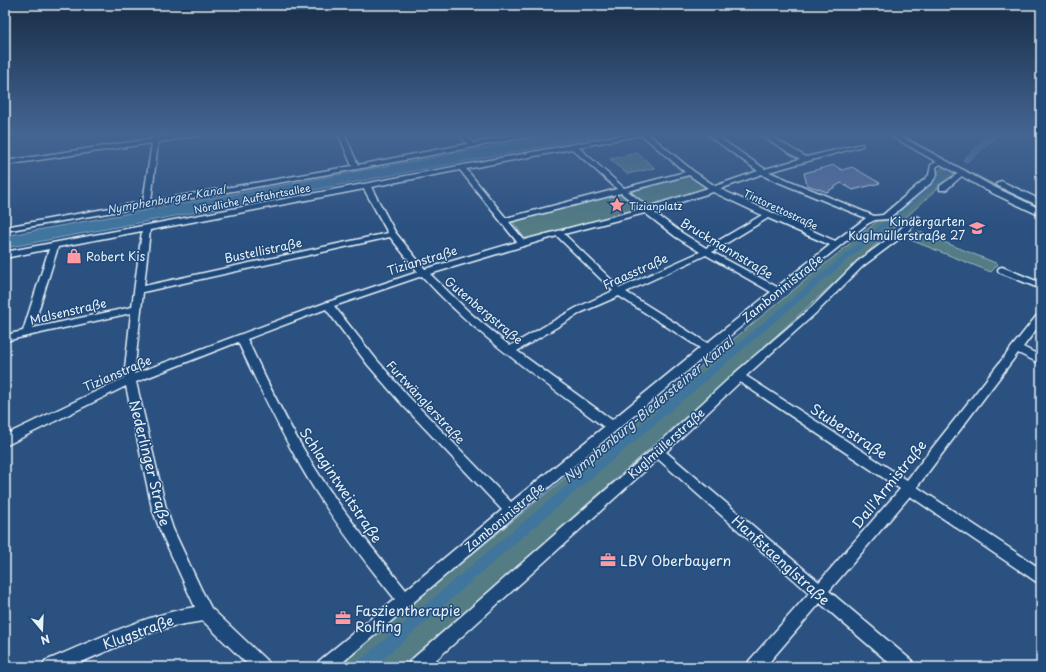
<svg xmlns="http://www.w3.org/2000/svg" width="1046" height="672" font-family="'Playpen Sans',sans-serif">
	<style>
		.green { fill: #537c84; stroke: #9eb6be }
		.water { fill: #41759e; stroke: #84a7c2 }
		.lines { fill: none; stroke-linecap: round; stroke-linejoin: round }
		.canal { fill: #41759e; fill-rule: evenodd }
		.building { fill: #5c71a0; stroke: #e8f1f8 }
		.minor-casing { stroke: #e8f1f8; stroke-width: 3 }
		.major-casing { stroke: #e8f1f8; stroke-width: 3 }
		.minor { fill: #1f4a7a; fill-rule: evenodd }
		.major { fill: #1f4a7a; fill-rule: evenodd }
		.tram { stroke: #e8f1f8; stroke-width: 1 }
		.labels { text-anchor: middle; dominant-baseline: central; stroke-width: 3; stroke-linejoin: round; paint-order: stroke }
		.far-street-label { font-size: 10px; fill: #e8f1f8; stroke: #1f4a7a }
		.far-poi-label { font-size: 10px; fill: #e8f1f8; stroke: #1f4a7a; text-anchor: start }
		.far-water-label { font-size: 11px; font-style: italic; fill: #cfdeea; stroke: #1f4a7a }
		.poi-label { font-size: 12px; fill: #e8f1f8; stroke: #1f4a7a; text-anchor: end }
		.street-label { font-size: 12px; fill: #e8f1f8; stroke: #1f4a7a }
		.water-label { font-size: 13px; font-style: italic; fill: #cfdeea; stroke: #1f4a7a }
		.near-street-label { font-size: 14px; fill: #e8f1f8; stroke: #1f4a7a }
		.near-poi-label { font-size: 14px; fill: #e8f1f8; stroke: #1f4a7a; text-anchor: start }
	</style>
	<rect width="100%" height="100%" fill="#2b5181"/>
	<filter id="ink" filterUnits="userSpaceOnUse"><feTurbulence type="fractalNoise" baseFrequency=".025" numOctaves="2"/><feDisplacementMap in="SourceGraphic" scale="8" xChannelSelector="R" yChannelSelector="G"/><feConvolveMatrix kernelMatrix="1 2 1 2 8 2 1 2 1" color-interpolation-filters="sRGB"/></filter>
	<g filter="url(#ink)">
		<path class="green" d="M637,153L655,168L627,174L610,159Z
			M943,167L957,174L938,188L745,364L404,667H335Z
			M690,176L709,187L640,209L525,239L512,221L622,194Z
			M917,231L998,264L991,272L908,239Z"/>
		<path class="water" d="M567,133H616L5,248V236Z
			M992,133H1001L967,162L963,160Z"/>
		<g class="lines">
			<path class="canal" d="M948,169L953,170L507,550L374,667H356L358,662L499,542Z"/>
		</g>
		<path class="building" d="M834,165L842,170L852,167L880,183L853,190L841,183L827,192L807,185L804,173Z"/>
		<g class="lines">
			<defs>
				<path id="minor" d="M153,133H159V138L189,133H205L202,135L158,142L151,201L352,166L338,133H344L358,165L467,144L459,133H465L473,143L527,133H541L538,135L357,169L5,231V227L143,202L152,143L5,165V161L152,139Z
					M633,133H647L693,171L715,186L758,171L705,133H712L765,169L800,159L757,133H765L806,157L862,144V146L769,172L874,216L883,215L926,178L929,175L931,165L942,159L945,161L936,167L937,175L932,182L888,219L875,220L867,224C687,368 513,518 337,667H317L319,661L395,599C361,557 328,514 301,467C278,427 258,384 238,342L136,382L166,508L173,529L201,589L211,608L267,661L269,667H250L203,621L173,626L144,635L70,667H43L45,661C94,641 143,615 195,607L160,530L152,508L126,386L5,446V435L124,378L131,313L5,341V335L23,331L49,249L5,258V252ZM642,135L685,172L624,188L578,147ZM572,149L617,189L506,218L466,169ZM460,170L517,242L425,269L395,232L371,187ZM762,174L766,177L866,218L835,241L720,189ZM689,175L708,188L648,207L628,191ZM364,189L388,233L144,286L150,230ZM713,192L762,215L706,248L682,233L652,211ZM621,193L641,209L524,240L509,222ZM645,213L676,237L700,252L620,288L564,234ZM768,218L830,245L777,287L712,252ZM142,231L132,307L33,328L58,247ZM557,236L613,291L576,308L510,346L470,313L430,274ZM390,237L418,272L325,303L134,374L143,292ZM706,255L771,292L707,343L626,292ZM422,276C475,335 541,379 604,427L511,502L407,395L376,359L334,306ZM619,296L700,348L612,420L517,351L582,312ZM326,309L368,365L399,401L502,510L406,590C372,548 338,506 310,460C286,421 266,380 247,339Z
					M963,170L965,171V173L946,190H940V186Z
					M913,217H919L920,219L903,236L863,266L818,311L746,376L907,480L1038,314L1041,313V323L1023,347L1041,356V364L1018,353L917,487L1041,569V585L910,496L829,591L912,661L914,667H894L820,603L765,667H747L749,661L809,593L658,459L428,667H408L410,661L654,448L735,373L812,307L857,262L897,232ZM740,382L900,489L819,582L666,452Z
					M1002,267L1041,283V289L999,272L998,270L999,268Z"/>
				<path id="major" d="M886,133H896L992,186L1041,209V216L986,190Z
					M1001,181L1041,200V207L998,186L996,184Z"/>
			</defs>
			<use href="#minor" class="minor-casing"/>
			<use href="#major" class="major-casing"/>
			<use href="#minor" class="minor"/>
			<use href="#major" class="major"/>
			<path class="tram" d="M894,133L1041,209"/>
		</g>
	</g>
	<linearGradient id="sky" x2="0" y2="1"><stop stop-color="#182d47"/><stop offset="0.59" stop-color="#446592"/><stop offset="1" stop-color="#446592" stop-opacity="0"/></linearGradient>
	<rect width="1046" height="227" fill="url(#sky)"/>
	<defs>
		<symbol id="sight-bare" viewBox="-9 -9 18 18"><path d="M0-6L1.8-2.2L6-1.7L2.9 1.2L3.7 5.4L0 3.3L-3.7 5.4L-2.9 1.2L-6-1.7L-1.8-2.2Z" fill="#ff9aa2" stroke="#1f4a7a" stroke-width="2.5" paint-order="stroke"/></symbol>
		<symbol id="school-bare" viewBox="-9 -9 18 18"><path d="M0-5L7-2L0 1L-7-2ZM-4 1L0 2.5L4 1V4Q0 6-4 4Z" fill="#ff9aa2" stroke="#1f4a7a" stroke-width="2.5" paint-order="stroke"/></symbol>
		<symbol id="shop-bare" viewBox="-9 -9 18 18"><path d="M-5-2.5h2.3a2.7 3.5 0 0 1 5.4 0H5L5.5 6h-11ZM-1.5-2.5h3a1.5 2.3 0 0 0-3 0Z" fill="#ff9aa2" stroke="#1f4a7a" stroke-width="2.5" paint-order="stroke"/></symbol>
		<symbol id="office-bare" viewBox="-9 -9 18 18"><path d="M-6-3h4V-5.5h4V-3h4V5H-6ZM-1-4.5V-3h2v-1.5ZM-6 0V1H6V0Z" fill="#ff9aa2" stroke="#1f4a7a" stroke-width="2.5" paint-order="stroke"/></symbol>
	</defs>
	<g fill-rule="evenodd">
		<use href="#sight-bare" x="606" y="194" width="22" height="22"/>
		<use href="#school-bare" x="966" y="217" width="22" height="22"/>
		<use href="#shop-bare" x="63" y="245" width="22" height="22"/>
		<use href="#office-bare" x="597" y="549" width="22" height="22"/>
		<use href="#office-bare" x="332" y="607" width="22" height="22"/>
	</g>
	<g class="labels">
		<g class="far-street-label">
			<text transform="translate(252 198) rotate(-11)">Nördliche Auffahrtsallee</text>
			<text transform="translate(781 209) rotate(25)">Tintorettostraße</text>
		</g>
		<g class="far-poi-label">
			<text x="629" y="205">Tizianplatz</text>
		</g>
		<g class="far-water-label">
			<text transform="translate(166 199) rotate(-10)">Nymphenburger Kanal</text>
		</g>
		<g class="poi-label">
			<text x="965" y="221">Kindergarten<tspan x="965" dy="14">Kuglmüllerstraße 27</tspan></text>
			<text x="86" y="256" text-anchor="start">Robert Kis</text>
		</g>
		<g class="street-label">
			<text transform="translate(727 248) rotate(31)">Bruckmannstraße</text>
			<text transform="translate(263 250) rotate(-12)">Bustellistraße</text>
			<text transform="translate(422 260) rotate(-17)">Tizianstraße</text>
			<text transform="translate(635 271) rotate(-24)">Fraasstraße</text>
			<text transform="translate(782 288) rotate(-39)">Zamboninistraße</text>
			<text transform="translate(484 310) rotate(40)">Gutenbergstraße</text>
			<text transform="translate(68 311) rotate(-13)">Malsenstraße</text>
			<text transform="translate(117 373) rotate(-23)">Tizianstraße</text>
			<text transform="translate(426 402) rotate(47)">Furtwänglerstraße</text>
			<text transform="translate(666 443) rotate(-42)">Kuglmüllerstraße</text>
			<text transform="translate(504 517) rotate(-40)">Zamboninistraße</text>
		</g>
		<g class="water-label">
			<text transform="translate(648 409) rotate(-40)">Nymphenburg-Biedersteiner Kanal</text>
		</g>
		<g class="near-street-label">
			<text transform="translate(849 431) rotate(33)">Stuberstraße</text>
			<text transform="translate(150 463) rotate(76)">Nederlinger Straße</text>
			<text transform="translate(889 484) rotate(-51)">Dall'Armistraße</text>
			<text transform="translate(341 485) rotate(56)">Schlagintweitstraße</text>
			<text transform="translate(781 560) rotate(42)">Hanfstaenglstraße</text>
			<text transform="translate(138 632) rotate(-20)">Klugstraße</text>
		</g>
		<g class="near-poi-label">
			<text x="620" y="560">LBV Oberbayern</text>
			<text x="355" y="610">Faszientherapie<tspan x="355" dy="16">Rolfing</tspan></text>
		</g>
	</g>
	<rect width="1046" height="672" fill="none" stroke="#1f4a7a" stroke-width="20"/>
	<rect x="10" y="10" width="1026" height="652" fill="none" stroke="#e8f1f8" stroke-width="1.5" filter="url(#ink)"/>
	<g transform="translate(42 630) rotate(161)" stroke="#1f4a7a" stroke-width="3" paint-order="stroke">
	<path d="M0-3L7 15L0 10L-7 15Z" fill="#e8f1f8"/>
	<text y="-6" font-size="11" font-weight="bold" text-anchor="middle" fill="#e8f1f8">N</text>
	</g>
</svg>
